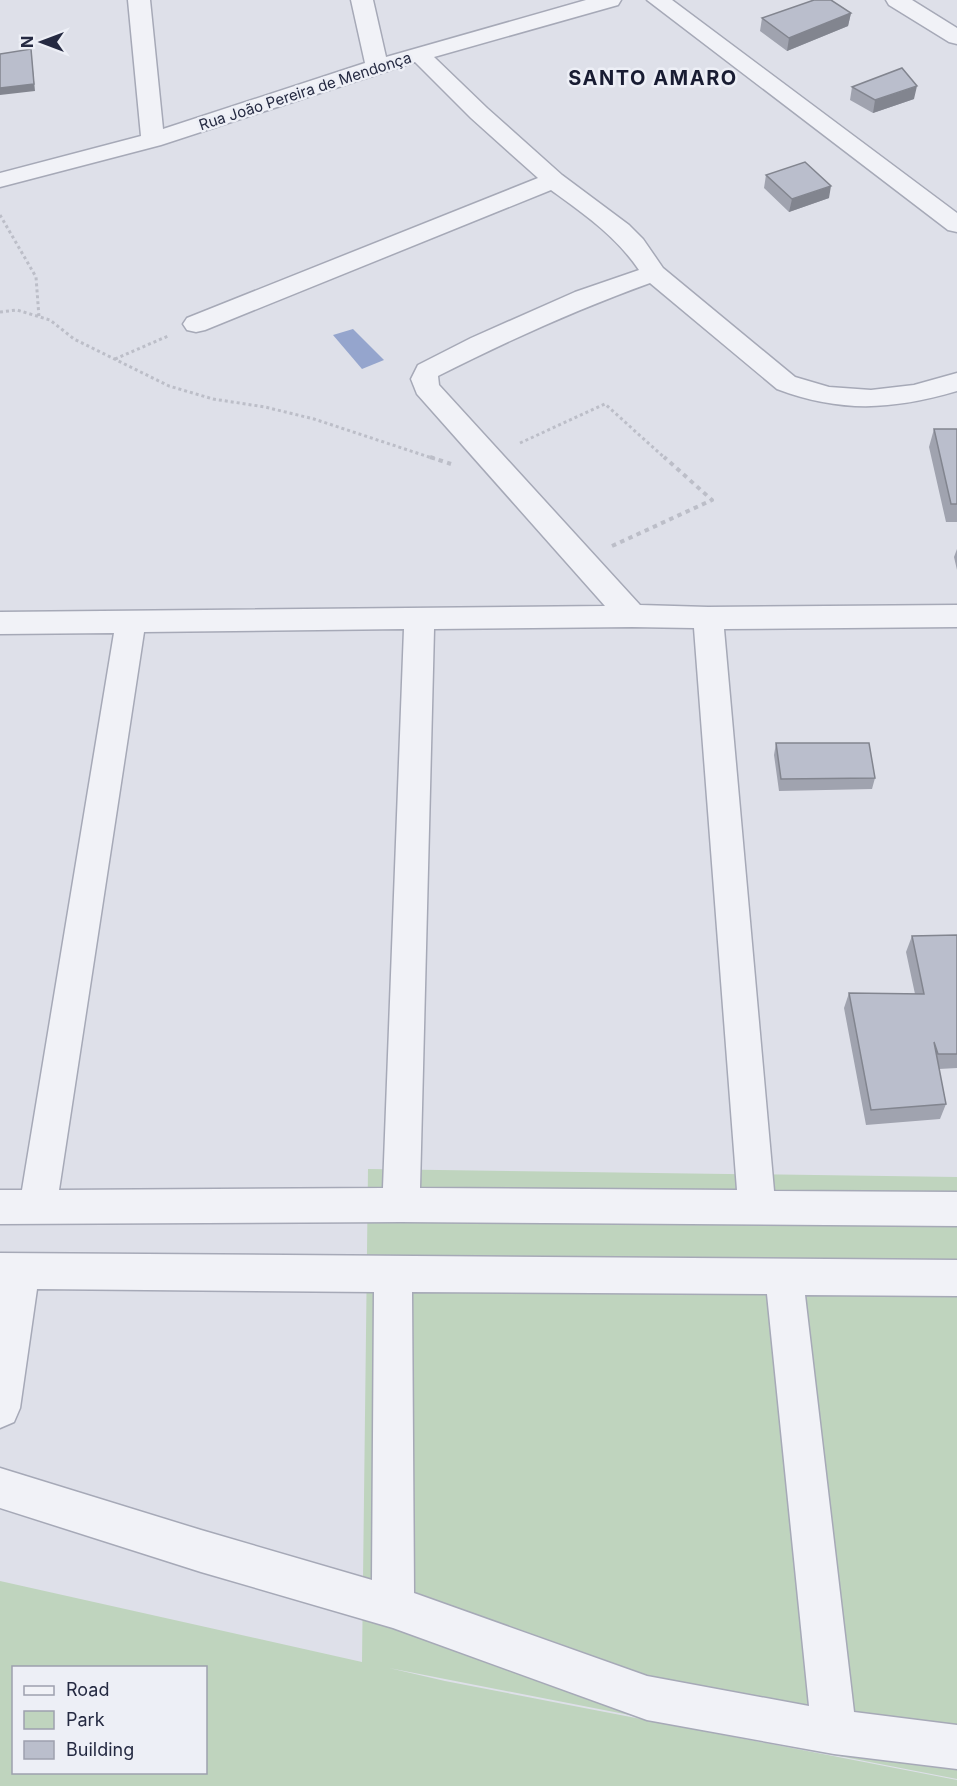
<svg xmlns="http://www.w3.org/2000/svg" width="957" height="1786" font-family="Inter,sans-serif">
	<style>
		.green { fill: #bfd4be; fill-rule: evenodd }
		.water { fill: #95a5cd }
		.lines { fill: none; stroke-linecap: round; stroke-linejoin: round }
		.minor-casing { stroke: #a6a9b7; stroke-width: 3 }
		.path-far1 { stroke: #bcbec8; stroke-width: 3; stroke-dasharray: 3 3; stroke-linecap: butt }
		.path { stroke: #bcbec8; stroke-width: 4; stroke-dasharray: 4.5 4.5; stroke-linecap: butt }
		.minor { fill: #f1f2f7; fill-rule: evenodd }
		.wall { fill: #a0a3af }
		.shaded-wall { fill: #82858f }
		.building { fill: #babecc; stroke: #82858f; stroke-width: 1.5 }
		.labels { text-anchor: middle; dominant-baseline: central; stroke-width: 5; stroke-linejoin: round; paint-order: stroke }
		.far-street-label { font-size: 15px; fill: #252a42; stroke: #edeff6 }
		.far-district-label { font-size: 20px; font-weight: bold; letter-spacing: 1.5px; fill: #181c32; stroke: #edeff6 }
	</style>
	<rect width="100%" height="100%" fill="#dee0e9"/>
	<path class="green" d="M368,1169L957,1177V1779L389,1668L445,1681L957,1780V1786H0V1581L362,1662ZM14,1668H206V1772H14Z"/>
	<path class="water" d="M353,329L384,360L362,369L333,335Z"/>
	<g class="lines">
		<defs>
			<path id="minor" d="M128,0H150L163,129L365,63L351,0H373L386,57L586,0H621L618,5L434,57L487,108L562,175L629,225L643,239L663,268L795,377L829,387L871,390L914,385L957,373V391C892,410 841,413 777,389L650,283C578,309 507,341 438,376L439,385L640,605L708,607L957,605V627L724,629L774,1191L957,1192V1226L401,1222L0,1224V1190H22L114,633L0,634V612L605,606L417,394L411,379L418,365L471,338L575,292L639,270C616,236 584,214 551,190L205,330L196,332L187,330L183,324L187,318L538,178L471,118L415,62L161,145L0,187V173L141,136ZM632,627L694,628L737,1190L420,1188L434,629ZM404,629L383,1188L59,1190L144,632Z
				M647,0H672L957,213V232L948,230Z
				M886,0H912L957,28V44L949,42L889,5Z
				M0,1253L957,1260V1296L805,1295L854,1712L957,1725V1769L834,1754L647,1720L393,1628L201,1572L0,1508V1468L201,1530L372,1580L374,1292L37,1289L20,1408L14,1422L0,1428ZM412,1292L767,1294L809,1706L647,1676L414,1593Z"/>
		</defs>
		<use href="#minor" class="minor-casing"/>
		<path class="path-far1" d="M0,215L36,277L39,317
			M0,312L17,310L50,320L74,339L169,386L213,399L265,407L314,419L435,459
			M115,359L168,336
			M520,443L605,404L666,459"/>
		<path class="path" d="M430,457L451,464
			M612,546L712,500L664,457"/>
		<use href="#minor" class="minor"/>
	</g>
	<path class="wall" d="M851,13L848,26L787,51L760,31L762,18Z
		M852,87L914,99L873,113L850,100Z
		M766,175L829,198L789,212L764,188Z
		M934,429H957V522H946L929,447Z
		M957,549V570L954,557Z
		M776,743L875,778L872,789L779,791L774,755Z
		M957,935V1068L939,1069L946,1104L940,1119L866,1125L844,1008L849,993L915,994L906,952L912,936Z"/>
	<path class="shaded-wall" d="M851,13L848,26L787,51L789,38Z
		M31,49L35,91L0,95V88Z
		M917,86L914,99L873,113L875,100Z
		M831,186L829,198L789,212L792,199Z"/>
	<path class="building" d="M814,0H831L851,13L789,38L762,18Z
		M31,49L34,84L0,88V54Z
		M902,68L917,86L875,100L852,87Z
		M805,162L831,186L792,199L766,175Z
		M934,429H957V504H951Z
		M776,743H869L875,778L781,779Z
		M957,935V1054H938L934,1042L946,1104L871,1110L849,993L924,994L912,936Z"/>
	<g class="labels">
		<g class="far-street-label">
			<text transform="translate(305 91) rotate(-18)">Rua João Pereira de Mendonça</text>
		</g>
		<g class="far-district-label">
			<text x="653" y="78">SANTO AMARO</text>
		</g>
	</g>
	<rect x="12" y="1666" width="195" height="108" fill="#edeff6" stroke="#9da0ae" stroke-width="1.5"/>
	<rect x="24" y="1686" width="30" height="9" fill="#f1f2f7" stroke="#9da0ae" stroke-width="1.5"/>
	<text x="66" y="1696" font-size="18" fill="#252a42">Road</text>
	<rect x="24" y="1711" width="30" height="18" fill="#bfd4be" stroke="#9da0ae" stroke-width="1.5"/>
	<text x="66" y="1726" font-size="18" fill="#252a42">Park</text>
	<rect x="24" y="1741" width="30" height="18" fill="#babecc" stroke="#9da0ae" stroke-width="1.5"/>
	<text x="66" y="1756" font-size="18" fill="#252a42">Building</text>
	<g transform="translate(42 42) rotate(270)" stroke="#edeff6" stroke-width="4.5" paint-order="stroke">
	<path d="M0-4.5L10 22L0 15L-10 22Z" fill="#252a42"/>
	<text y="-9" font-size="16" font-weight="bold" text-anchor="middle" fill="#252a42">N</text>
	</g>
</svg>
